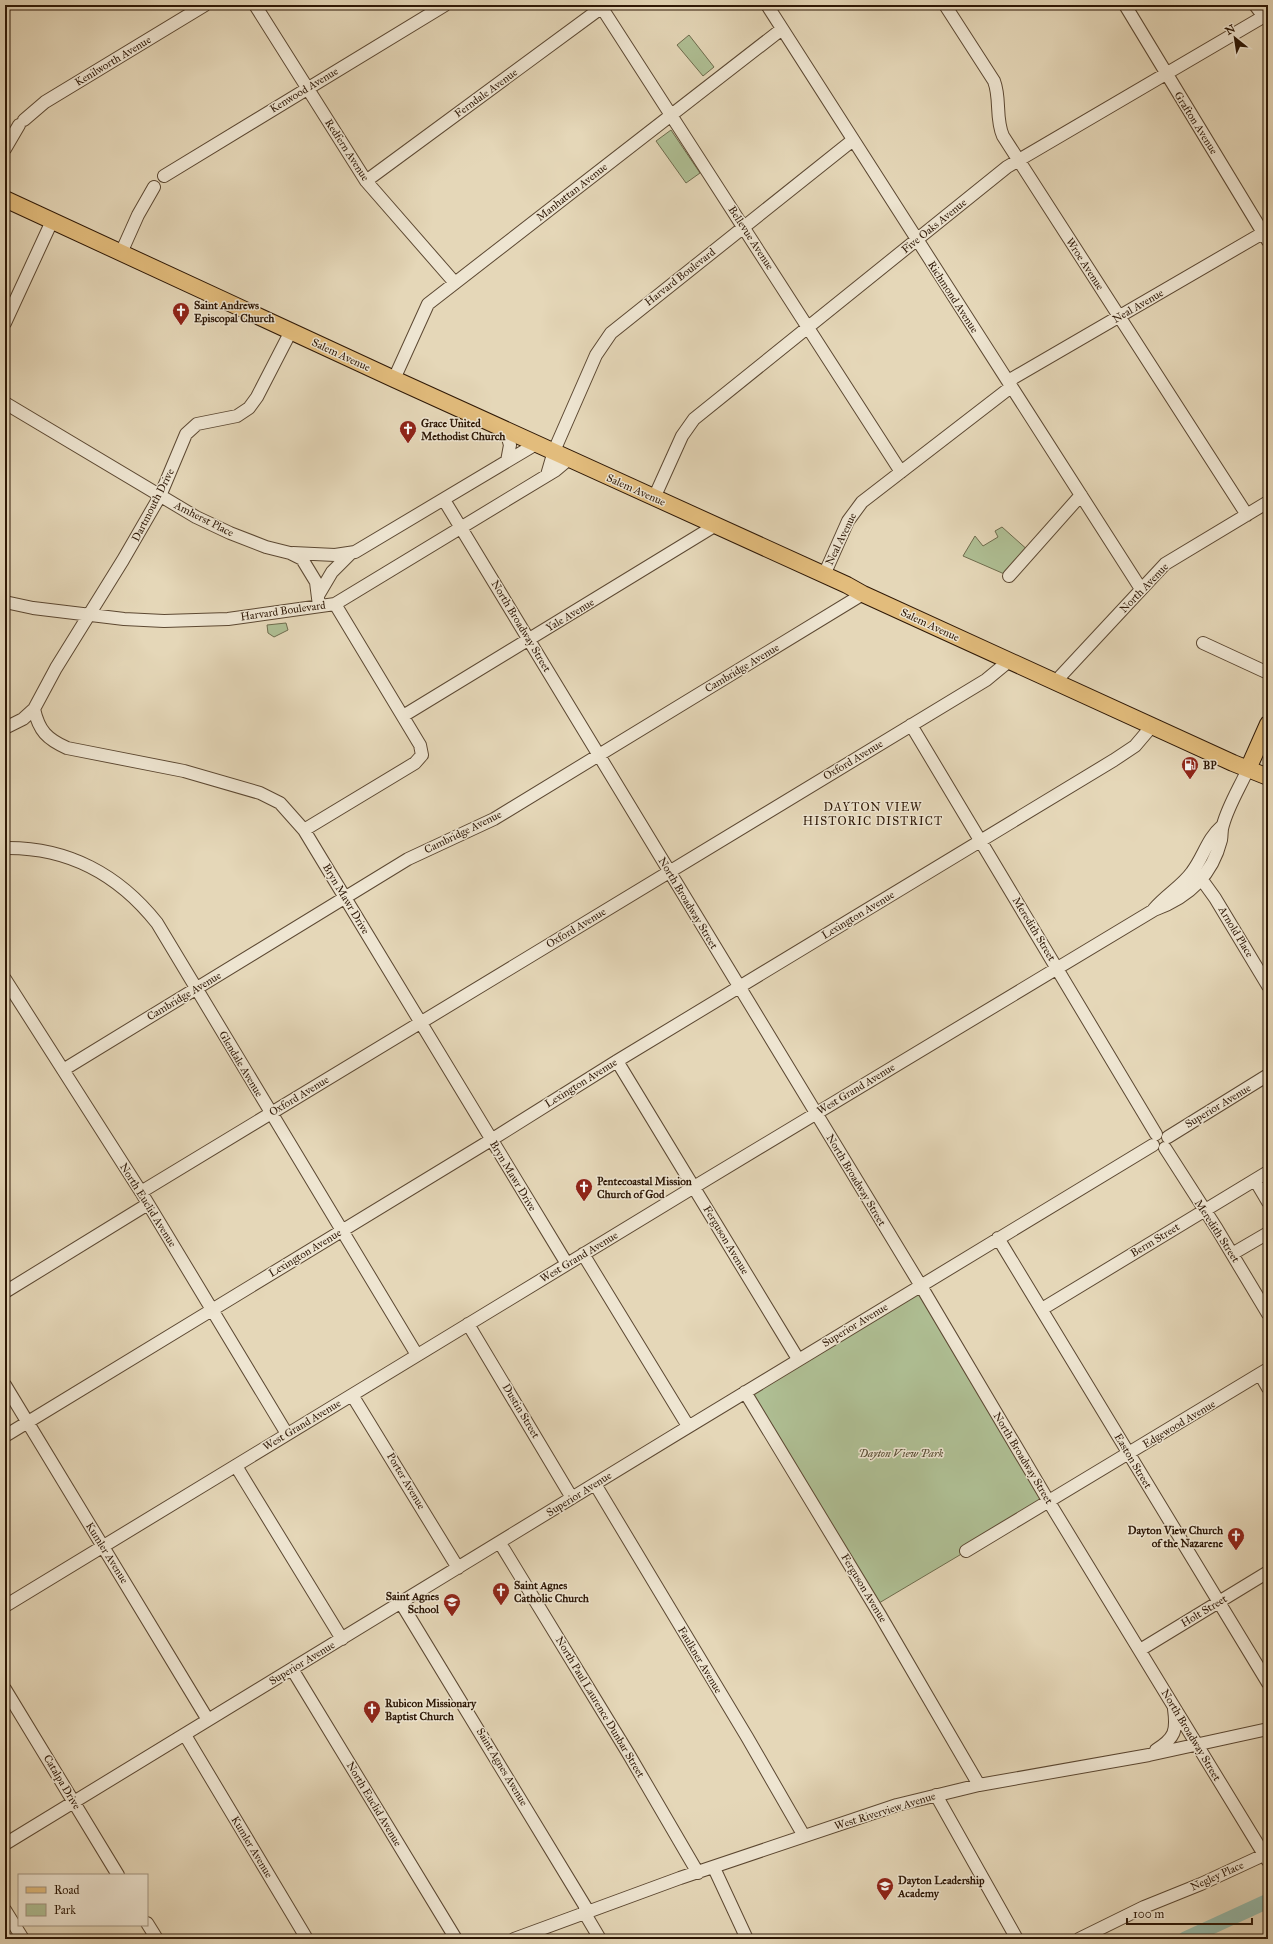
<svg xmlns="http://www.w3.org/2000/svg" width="1273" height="1944" font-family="'IM FELL Great Primer',serif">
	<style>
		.green { fill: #afbf94; stroke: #6e6c4d }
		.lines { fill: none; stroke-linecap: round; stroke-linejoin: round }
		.river { stroke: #96baaa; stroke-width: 15 }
		.minor-casing { stroke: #5c4832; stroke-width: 14 }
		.major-casing { stroke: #2e1806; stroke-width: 18 }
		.minor { stroke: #eee5d1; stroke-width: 12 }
		.major { stroke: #e2bc7c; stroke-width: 16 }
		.labels { text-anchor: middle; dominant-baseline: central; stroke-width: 3; stroke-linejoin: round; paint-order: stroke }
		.street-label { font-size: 11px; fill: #2e1806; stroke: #eee5d1 }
		.poi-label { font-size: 11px; font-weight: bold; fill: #2e1806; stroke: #eee5d1; text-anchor: start }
		.park-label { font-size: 11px; font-style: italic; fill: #554a31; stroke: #eee5d1 }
		.neighbourhood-label { font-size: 12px; letter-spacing: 1px; fill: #2e1806; stroke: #eee5d1 }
	</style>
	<rect width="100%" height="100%" fill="#e5d7b8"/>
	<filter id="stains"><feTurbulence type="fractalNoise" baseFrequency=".005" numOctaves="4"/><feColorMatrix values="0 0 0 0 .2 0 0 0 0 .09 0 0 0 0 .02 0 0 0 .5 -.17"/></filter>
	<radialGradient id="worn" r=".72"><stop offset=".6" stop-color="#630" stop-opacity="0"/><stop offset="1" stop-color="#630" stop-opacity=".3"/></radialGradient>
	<path class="green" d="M689,35L714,67L703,76L677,45Z
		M671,130L700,173L686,183L656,141Z
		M1002,527L1030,552L1009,576L963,556L975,536L983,546L998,537L995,531Z
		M286,623L288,630L274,637L268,633L267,625Z
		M921,1286L1049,1502L874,1606L745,1392Z"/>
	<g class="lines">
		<path class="river" d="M1185,1939L1268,1901"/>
		<defs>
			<path id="minor" d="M255,5L366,181L455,283
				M600,5L901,472
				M767,5L1141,589
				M945,5L994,81C1001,99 995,118 1003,136L1247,515
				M1125,5L1268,241
				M1255,5L1264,17
				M24,120L45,102L205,5
				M5,149L19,125
				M164,176L445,5
				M366,181L605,5
				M121,253L138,215L154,187
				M5,323L52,221
				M394,379L428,304L782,29
				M1008,381L1268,230
				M5,403L196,517L230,533L266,547L290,553L302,559L316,582L319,606
				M506,431L510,445L507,461
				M547,475L554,451L596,355L611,333L853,140
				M654,498L682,436L694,419L1007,167L1268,14
				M444,500L921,1286L1049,1502L1268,1861
				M293,553L335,555L355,552L536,444
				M824,575L848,521L862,502L1011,387
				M1009,576L1081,495
				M319,594L332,572L350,554
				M5,602L33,608L124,619L164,621L228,619L335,604L556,470L569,459
				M1203,643L1268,673
				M1056,681L1165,564L1268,502
				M34,709C39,731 47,739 67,748L184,771L260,793L280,803L304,830L567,1264
				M403,716L716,525
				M911,725L1156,1134
				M5,728L23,719L34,709L56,668L123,560L160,496L186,434L197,424L237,416L249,408L257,397L291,331
				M304,830L415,763L422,755L420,745L335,604
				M5,848C68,847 119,875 157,923L417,1355
				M1202,880L1215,898L1268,986
				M1154,909C1166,895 1182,886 1192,872C1204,856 1207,839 1222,826
				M5,979L141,1192L287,1434
				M617,1061L798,1359
				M63,1070L408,859L494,819L863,594
				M1168,1137L1268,1075
				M1165,1148L1217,1229L1268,1314
				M1255,1180L1268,1202
				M141,1192L986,680L1009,661
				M998,1238L1268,1683
				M583,1254L688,1426
				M1232,1254L1268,1233
				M5,1292L148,1204
				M1042,1309L1268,1172
				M468,1324L572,1498
				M1260,1374L1268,1388
				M5,1385L208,1720
				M745,1392L880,1615L979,1785
				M352,1395L458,1568
				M5,1436L491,1140L617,1061L1114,760L1135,746L1152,726
				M236,1466L342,1639
				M595,1484L747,1737L804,1836
				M500,1543L628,1753L698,1873
				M966,1551L1268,1369
				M401,1603L588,1911
				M5,1606L694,1187L1154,910C1187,898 1212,876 1221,840C1222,835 1221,830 1223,825C1228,806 1240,787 1248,769
				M1140,1650L1268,1572
				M292,1669L456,1939
				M5,1689L118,1875
				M185,1735L307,1939
				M1156,1750C1175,1738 1177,1731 1174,1709
				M936,1795L1017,1939
				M5,1844C388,1611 769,1376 1153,1145
				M714,1868L747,1939
				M5,1910L23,1939
				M584,1912L600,1939
				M147,1923L157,1939
				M514,1939L680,1878L897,1805L979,1785L1149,1755L1268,1729
				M1079,1939L1144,1907L1201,1884L1268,1853"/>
			<path id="major" d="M5,199L394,379L847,585L863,594L1233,763L1268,777
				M1248,769L1268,724"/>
		</defs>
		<use href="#minor" class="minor-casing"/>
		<use href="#major" class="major-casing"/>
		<use href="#minor" class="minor"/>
		<use href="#major" class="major"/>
	</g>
	<defs>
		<symbol id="church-pin" viewBox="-11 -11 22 30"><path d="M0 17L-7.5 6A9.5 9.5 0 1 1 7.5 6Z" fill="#8f2418" stroke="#eee5d1"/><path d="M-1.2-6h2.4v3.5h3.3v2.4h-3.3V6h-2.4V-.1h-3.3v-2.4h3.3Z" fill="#fff"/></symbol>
		<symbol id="fuel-pin" viewBox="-11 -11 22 30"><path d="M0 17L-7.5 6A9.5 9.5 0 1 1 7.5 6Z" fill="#8f2418" stroke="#eee5d1"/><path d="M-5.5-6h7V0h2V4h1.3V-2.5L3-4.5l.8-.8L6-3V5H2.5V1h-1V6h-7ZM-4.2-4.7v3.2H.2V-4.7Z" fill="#fff"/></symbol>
		<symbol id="school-pin" viewBox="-11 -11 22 30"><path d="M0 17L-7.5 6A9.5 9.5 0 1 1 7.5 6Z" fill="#8f2418" stroke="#eee5d1"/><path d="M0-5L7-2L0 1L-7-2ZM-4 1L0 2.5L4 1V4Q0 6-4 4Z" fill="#fff"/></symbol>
	</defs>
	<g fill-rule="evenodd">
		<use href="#church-pin" x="171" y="301" width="20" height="27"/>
		<use href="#church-pin" x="398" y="419" width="20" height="27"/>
		<use href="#fuel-pin" x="1180" y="755" width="20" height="27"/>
		<use href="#church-pin" x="574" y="1177" width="20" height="27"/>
		<use href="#church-pin" x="1226" y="1526" width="20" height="27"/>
		<use href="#church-pin" x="491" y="1581" width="20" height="27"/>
		<use href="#school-pin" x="442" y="1592" width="20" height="27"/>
		<use href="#church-pin" x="362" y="1699" width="20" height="27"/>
		<use href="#school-pin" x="875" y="1876" width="20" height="27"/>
	</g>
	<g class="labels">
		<g class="street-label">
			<text transform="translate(113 61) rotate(-31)">Kenilworth Avenue</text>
			<text transform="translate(304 90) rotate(-31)">Kenwood Avenue</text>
			<text transform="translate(486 93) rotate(-36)">Ferndale Avenue</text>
			<text transform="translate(1196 123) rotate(58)">Grafton Avenue</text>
			<text transform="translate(347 150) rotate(57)">Redfern Avenue</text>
			<text transform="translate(572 192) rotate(-38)">Manhattan Avenue</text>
			<text transform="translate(934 226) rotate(-39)">Five Oaks Avenue</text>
			<text transform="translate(751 238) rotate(57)">Bellevue Avenue</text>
			<text transform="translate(1085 264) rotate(57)">Wroe Avenue</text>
			<text transform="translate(680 277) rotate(-38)">Harvard Boulevard</text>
			<text transform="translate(953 297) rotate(57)">Richmond Avenue</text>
			<text transform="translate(1138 306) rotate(-30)">Neal Avenue</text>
			<text transform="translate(341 355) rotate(25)">Salem Avenue</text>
			<text transform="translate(636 490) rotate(24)">Salem Avenue</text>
			<text transform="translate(153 505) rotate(-63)">Dartmouth Drive</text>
			<text transform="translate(204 519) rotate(27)">Amherst Place</text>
			<text transform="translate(841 539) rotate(-64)">Neal Avenue</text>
			<text transform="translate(1144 588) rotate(-46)">North Avenue</text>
			<text transform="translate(283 611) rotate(-8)">Harvard Boulevard</text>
			<text transform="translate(570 615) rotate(-31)">Yale Avenue</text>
			<text transform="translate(930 625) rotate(25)">Salem Avenue</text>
			<text transform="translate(521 626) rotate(59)">North Broadway Street</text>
			<text transform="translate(742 668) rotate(-31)">Cambridge Avenue</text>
			<text transform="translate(853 760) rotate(-31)">Oxford Avenue</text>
			<text transform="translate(463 832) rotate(-26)">Cambridge Avenue</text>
			<text transform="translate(346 899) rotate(59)">Bryn Mawr Drive</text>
			<text transform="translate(688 903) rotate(59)">North Broadway Street</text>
			<text transform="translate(858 915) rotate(-31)">Lexington Avenue</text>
			<text transform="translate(576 928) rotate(-31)">Oxford Avenue</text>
			<text transform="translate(1034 929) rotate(59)">Meredith Street</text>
			<text transform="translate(1236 932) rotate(59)">Arnold Place</text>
			<text transform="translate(184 996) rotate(-31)">Cambridge Avenue</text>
			<text transform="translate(241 1064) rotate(59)">Glendale Avenue</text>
			<text transform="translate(581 1083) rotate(-32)">Lexington Avenue</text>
			<text transform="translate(856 1089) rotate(-31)">West Grand Avenue</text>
			<text transform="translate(299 1096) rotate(-31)">Oxford Avenue</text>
			<text transform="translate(1218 1106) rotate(-31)">Superior Avenue</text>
			<text transform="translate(513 1176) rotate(59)">Bryn Mawr Drive</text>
			<text transform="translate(856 1180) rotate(59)">North Broadway Street</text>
			<text transform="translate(148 1205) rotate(58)">North Euclid Avenue</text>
			<text transform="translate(1217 1231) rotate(57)">Meredith Street</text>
			<text transform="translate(726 1240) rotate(59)">Ferguson Avenue</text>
			<text transform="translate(1155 1240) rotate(-31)">Berm Street</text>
			<text transform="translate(305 1253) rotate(-31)">Lexington Avenue</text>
			<text transform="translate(579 1257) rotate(-31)">West Grand Avenue</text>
			<text transform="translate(855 1325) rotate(-31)">Superior Avenue</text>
			<text transform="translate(521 1411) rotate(59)">Dustin Street</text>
			<text transform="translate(1179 1424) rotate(-31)">Edgewood Avenue</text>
			<text transform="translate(302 1425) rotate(-31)">West Grand Avenue</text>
			<text transform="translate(1023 1458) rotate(59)">North Broadway Street</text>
			<text transform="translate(1133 1461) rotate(59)">Easton Street</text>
			<text transform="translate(406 1481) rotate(59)">Porter Avenue</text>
			<text transform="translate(579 1494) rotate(-32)">Superior Avenue</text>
			<text transform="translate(107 1553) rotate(58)">Kumler Avenue</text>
			<text transform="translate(864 1588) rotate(59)">Ferguson Avenue</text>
			<text transform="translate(1204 1611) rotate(-31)">Holt Street</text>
			<text transform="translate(700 1660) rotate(59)">Faulkner Avenue</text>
			<text transform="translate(302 1663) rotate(-31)">Superior Avenue</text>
			<text transform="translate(600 1707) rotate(59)">North Paul Laurence Dunbar Street</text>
			<text transform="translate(1191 1735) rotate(59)">North Broadway Street</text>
			<text transform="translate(502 1767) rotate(59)">Saint Agnes Avenue</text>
			<text transform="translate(62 1782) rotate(59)">Catalpa Drive</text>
			<text transform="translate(374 1804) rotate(59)">North Euclid Avenue</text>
			<text transform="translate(885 1811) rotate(-17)">West Riverview Avenue</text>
			<text transform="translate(252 1847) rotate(59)">Kumler Avenue</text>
			<text transform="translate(1217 1876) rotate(-24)">Negley Place</text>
		</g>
		<g class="poi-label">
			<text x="194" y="305">Saint Andrews<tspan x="194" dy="13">Episcopal Church</tspan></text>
			<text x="421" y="423">Grace United<tspan x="421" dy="13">Methodist Church</tspan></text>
			<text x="1203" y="765">BP</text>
			<text x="597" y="1181">Pentecoastal Mission<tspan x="597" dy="13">Church of God</tspan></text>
			<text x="1223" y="1530" text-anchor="end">Dayton View Church<tspan x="1223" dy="13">of the Nazarene</tspan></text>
			<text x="514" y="1585">Saint Agnes<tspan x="514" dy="13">Catholic Church</tspan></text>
			<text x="439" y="1596" text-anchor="end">Saint Agnes<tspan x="439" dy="13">School</tspan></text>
			<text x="385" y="1703">Rubicon Missionary<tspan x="385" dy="13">Baptist Church</tspan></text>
			<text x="898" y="1880">Dayton Leadership<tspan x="898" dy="13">Academy</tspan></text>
		</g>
		<g class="park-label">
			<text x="901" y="1453">Dayton View Park</text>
		</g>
		<g class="neighbourhood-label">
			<text x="873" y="807">DAYTON VIEW<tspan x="873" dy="14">HISTORIC DISTRICT</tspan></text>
		</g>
	</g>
	<rect width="1273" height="1944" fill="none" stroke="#e5d7b8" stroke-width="20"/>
	<rect x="6" y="6" width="1261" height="1932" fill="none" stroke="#2e1806" stroke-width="2"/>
	<rect x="10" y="10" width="1253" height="1924" fill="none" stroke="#2e1806"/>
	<rect x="18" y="1874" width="130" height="52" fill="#eee5d1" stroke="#a19380"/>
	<rect x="26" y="1887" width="20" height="6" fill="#e2bc7c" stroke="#a19380"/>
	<text x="54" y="1894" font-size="12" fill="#2e1806">Road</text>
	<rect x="26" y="1904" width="20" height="12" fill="#afbf94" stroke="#a19380"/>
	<text x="54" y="1914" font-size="12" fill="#2e1806">Park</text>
	<g transform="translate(1235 38) rotate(330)" stroke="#eee5d1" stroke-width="3" paint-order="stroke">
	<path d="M0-3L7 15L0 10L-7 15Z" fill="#2e1806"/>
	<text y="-6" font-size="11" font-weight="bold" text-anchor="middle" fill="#2e1806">N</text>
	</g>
	<path d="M1127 1918v6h125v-6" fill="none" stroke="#2e1806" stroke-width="2"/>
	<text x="1133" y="1918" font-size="12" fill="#2e1806" stroke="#eee5d1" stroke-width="3" paint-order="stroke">100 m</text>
	<rect width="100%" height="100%" filter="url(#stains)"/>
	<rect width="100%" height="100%" fill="url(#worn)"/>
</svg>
